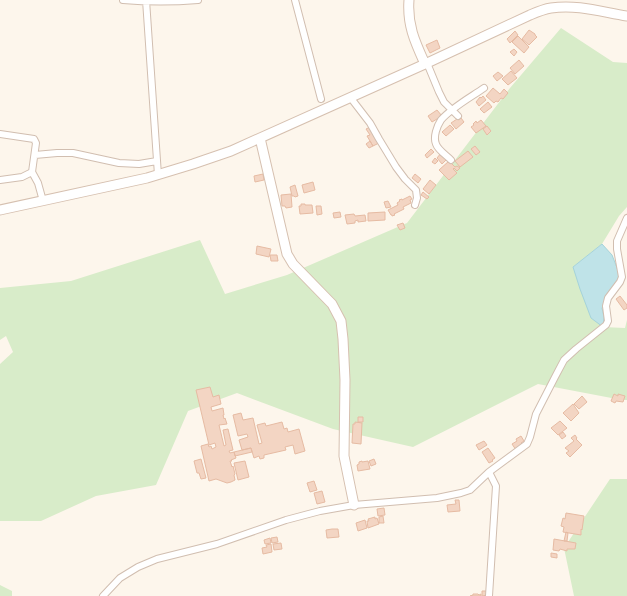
<svg xmlns="http://www.w3.org/2000/svg" width="627" height="596" font-family="Quicksand,sans-serif">
	<style>
		.green { fill: #d8ecc9 }
		.water { fill: #bfe3e8; stroke: #a5d3da }
		.building { fill: #f3d5c3; stroke: #e6bba3 }
		.lines { fill: none; stroke-linecap: round; stroke-linejoin: round }
		.street-casing { stroke: #d1beb0; stroke-width: 8 }
		.secondary-casing { stroke: #d6c0b0; stroke-width: 11 }
		.street { stroke: #fff; stroke-width: 6 }
		.secondary { stroke: #fff; stroke-width: 9 }
	</style>
	<rect width="100%" height="100%" fill="#fdf6ec"/>
	<path class="green" d="M561,28L613,62L627,63V207L619,216L602,244L573,267L603,327L625,328L627,320V400H622L538,384L413,447L333,429L237,393L188,411L156,485L96,496L41,521H0V364L13,352L6,336L0,340V288L71,281L200,240L225,294L287,275L407,223L510,88Z
		M610,479H627V596H574L564,548Z
		M0,585L12,591V596H0Z"/>
	<path class="water" d="M602,244L612,255L621,278L602,308L604,317L603,327L591,318L580,289L573,267Z"/>
	<path class="building" d="M529,30L535,34V35L537,37L529,45L522,39Z
		M515,31L518,35L510,43L507,39Z
		M518,36L529,47L524,53L512,42Z
		M437,40L440,48L430,53L426,45Z
		M514,49L517,52L514,56L510,52Z
		M519,60L524,66L515,74L510,68Z
		M511,71L517,78L508,85L502,79Z
		M498,72L503,76L497,81L493,76Z
		M493,88L500,94L504,89L508,93L503,99L501,98L498,102L496,101L494,103L486,96Z
		M483,96L486,100L479,106L476,102L480,97L481,98Z
		M488,102L492,107L484,113L480,109Z
		M437,110L442,116L432,122L428,116Z
		M461,118L464,122L456,129L451,123L457,119L458,120Z
		M481,120L486,126L476,133L471,127L474,125L473,124L476,121L477,123Z
		M450,125L454,129L446,136L442,132Z
		M487,126L491,131L487,135L483,129Z
		M370,127L379,143L373,146L367,136L370,135L366,129Z
		M370,141L373,146L369,148L366,144Z
		M475,146L480,152L476,155L471,149Z
		M431,149L434,152L427,158L425,155Z
		M468,151L473,157L460,167L455,161Z
		M441,153L447,159L442,164L437,158Z
		M435,158L438,161L435,164L432,162Z
		M449,161L455,167L457,166L460,168L457,171L454,168L453,169L457,173L449,180L439,170Z
		M263,174L264,180L255,182L254,176Z
		M415,174L421,179L418,183L412,178Z
		M430,180L436,185L429,194L423,189Z
		M313,182L315,190L304,193L302,185Z
		M295,185L298,196L295,197L294,196H292L290,187Z
		M423,192L429,197L427,199L421,195Z
		M291,194L292,207L286,208L285,206H282L281,195Z
		M410,196L412,199L410,200L411,203L403,207L404,209L394,214L395,215L392,216V215H391L388,210L398,205L397,203L400,201L399,200L402,199V200Z
		M388,201L391,207L386,208L384,202Z
		M301,204H305V205H312L313,213L300,214L299,206H301Z
		M316,206H321L322,214L317,215Z
		M340,212L341,217L334,218L333,213Z
		M385,212V220L368,221V213Z
		M354,214L355,216L365,215L366,221L358,222V220L355,221V223L347,224L345,215Z
		M403,223L405,228L400,230L397,225Z
		M257,246L271,249L269,257L256,254Z
		M270,255H277L278,261H271Z
		M620,296L627,305V308L624,310L616,299Z
		M210,387L213,397L219,395L221,404L211,407L212,411L223,408L224,415H223L224,419L225,418L227,424L219,425L224,446L226,445L223,430L228,429L233,450L229,451L230,453L234,452L236,458L231,460L232,461H230L232,467L233,466L235,474L234,475L235,480L231,482L227,483L216,479L209,481L201,446L208,444L209,447L211,446L212,449L216,447L215,443L209,445L196,390Z
		M614,394L618,396V394L625,396L623,402L616,401L615,403L611,401Z
		M582,396L587,402L579,409L574,404Z
		M573,404L579,413L571,421L563,413Z
		M241,413L243,420L253,418L259,444L262,443L257,425L265,423L266,426L282,422L284,429L287,428L288,432L299,429L305,451L295,454L293,445L285,447L286,450L264,455V458L260,459L259,456L254,458L251,448L242,450L239,440L248,437L247,434L238,436L233,415Z
		M358,417H363V422H358Z
		M560,421L567,428L558,435L551,428Z
		M355,422L362,423L361,444L352,443L353,424H355Z
		M563,432L566,436L562,439L559,435Z
		M575,435L577,438L576,439L582,445L570,457L566,453L569,451L565,448L574,441L571,438Z
		M521,436L524,441L521,443L523,445L516,450L512,444L517,441L516,439Z
		M484,441L487,445L479,450L476,445Z
		M251,448L252,452L235,456L234,452Z
		M488,448L495,458L492,460L493,461L489,463L482,452Z
		M201,459L206,478L201,479L199,473H197L194,461Z
		M374,459L376,464L371,466L369,461Z
		M245,461L249,477L238,480L234,463Z
		M362,461V462L368,461L370,469L358,471L357,465L359,464V462Z
		M314,481L317,490L310,492L307,483Z
		M322,491L325,502L317,504L314,493Z
		M455,500H459L460,511L448,512L447,505L456,504Z
		M384,508L385,515L378,516L377,509Z
		M566,513L584,516L582,530L581,529V535L563,532L564,527L561,526L563,518L565,519Z
		M383,516L384,523H379V517Z
		M375,517V519L377,518L379,524L368,528L367,521H369L368,519Z
		M365,520L367,528L358,531L356,523Z
		M332,529H338L339,537L327,538L326,530Z
		M566,532L568,533L567,541H564Z
		M277,537L278,542L272,543L271,538Z
		M270,538L271,543L265,544L264,540Z
		M554,539L576,543L575,549H567V551L560,549L559,551L553,550Z
		M281,543L282,549L274,550L273,544Z
		M271,544L272,552L263,554L262,548L267,547L266,545Z
		M551,553L557,554V558L551,557Z
		M482,591H487V595L482,596Z
		M473,594H478L479,595L481,594V596H470L473,595Z"/>
	<g class="lines">
		<defs>
			<path id="street" d="M123,0C148,2 173,2 198,0
				M146,0L158,175
				M295,0L321,99
				M427,63L439,92L444,102L458,116
				M350,97L370,123L379,139L396,167L405,179L416,190L417,198L415,205
				M0,134L34,139L36,143L32,172L38,183L43,201
				M35,155L57,153H73L119,163L139,164L157,161
				M451,160C446,155 438,150 436,144C433,137 437,126 441,120C451,108 471,97 484,88
				M0,180L22,177L32,172
				M103,596L120,578L138,567L157,559L217,544L286,520L320,511L354,505L437,498L461,493L470,490L489,472L527,444L530,437L536,414L555,377L564,360L576,349L606,325L608,321L606,306L608,298L620,282L622,277L617,249V241L627,218
				M489,596L496,486L489,472"/>
			<path id="secondary" d="M409,0C407,25 415,42 425,64
				M260,138L287,254L293,264L332,304L341,321L343,339L345,380L344,456L354,505
				M0,210L147,178L193,164L231,151L425,64L530,15C537,12 544,9 551,8C577,4 602,12 627,16"/>
		</defs>
		<use href="#street" class="street-casing"/>
		<use href="#secondary" class="secondary-casing"/>
		<use href="#street" class="street"/>
		<use href="#secondary" class="secondary"/>
	</g>
</svg>
